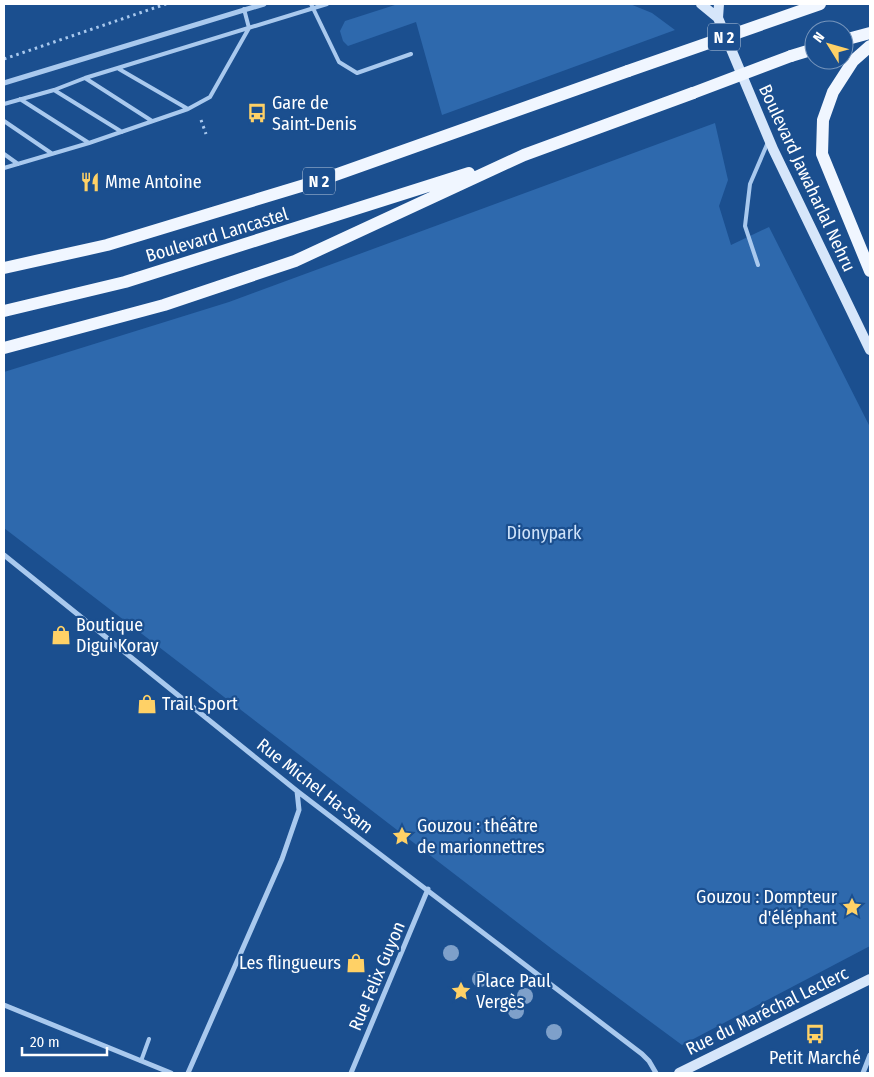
<svg xmlns="http://www.w3.org/2000/svg" width="874" height="1077" font-family="'Fira Sans Condensed',sans-serif">
	<style>
		.green { fill: #2e69ad }
		.lines { fill: none; stroke-linecap: round; stroke-linejoin: round }
		.path { stroke: #a9c9ee; stroke-width: 3; stroke-dasharray: 2.5 4; stroke-linecap: butt }
		.lane { stroke: #a9c9ee; stroke-width: 4 }
		.street { stroke: #a9c9ee; stroke-width: 5 }
		.secondary { stroke: #d6e6fa; stroke-width: 10 }
		.primary { stroke: #f0f6ff; stroke-width: 12 }
		.primary-bridge { stroke: #f0f6ff; stroke-width: 12 }
		.tree { fill: #7ea0ca }
		.labels { text-anchor: middle; dominant-baseline: central; stroke-width: 4.5; stroke-linejoin: round; paint-order: stroke }
		.shield { fill: #1b4f8f; stroke: #bbcadd; stroke-width: 1 }
		.shield-label { font-size: 16px; font-weight: bold; fill: #fff }
		.poi-label { font-size: 18px; fill: #fff; stroke: #1b4f8f; text-anchor: start }
		.street-label { font-size: 18px; fill: #fff; stroke: #1b4f8f }
		.park-label { font-size: 18px; fill: #cfe3fa; stroke: #1b4f8f }
	</style>
	<rect width="100%" height="100%" fill="#1b4f8f"/>
	<path class="green" d="M398,4H630L652,13L675,30L442,115L416,22L348,46L343,41L340,31L345,21Z
		M715,123L728,180L719,206L731,245L769,227L870,427V946L682,1045L552,949L4,528V372L229,302Z"/>
	<g class="lines">
		<path class="path" d="M4,59L166,4
			M201,120L206,134"/>
		<path class="lane" d="M311,4L339,62L357,73L411,54
			M119,69L188,109
			M85,78L152,121
			M54,90L122,132
			M20,99L89,143
			M4,104L54,90L85,78L327,4
			M4,121L51,153
			M4,154L18,164
			M4,168L89,143L188,109L210,97L249,28L244,9
			M758,265L745,226L750,184L768,142
			M141,1061L149,1039"/>
		<path class="street" d="M4,83L264,4
			M4,555L297,791L642,1054L649,1061L656,1073
			M4,1005L171,1073
			M188,1073L282,859L299,810L297,791
			M351,1073L428,889
			M863,1073L870,1055"/>
		<path class="secondary" d="M701,4L718,18L773,149L870,350
			M718,18L719,4
			M679,1073L870,979"/>
		<path class="primary" d="M844,40L870,33
			M870,46L853,61L833,92L823,120L822,154L870,271
			M791,56L814,49
			M4,268L107,245L321,180L628,71
			M4,311L125,282L469,173
			M4,348L164,305L295,261L524,155L693,93"/>
		<path class="primary-bridge" d="M628,71L820,4
			M693,93L791,56"/>
	</g>
	<g class="tree">
		<circle cx="451" cy="953" r="8"/>
		<circle cx="480" cy="979" r="8"/>
		<circle cx="525" cy="996" r="8"/>
		<circle cx="516" cy="1011" r="8"/>
		<circle cx="554" cy="1032" r="8"/>
	</g>
	<defs>
		<symbol id="bus-bare" viewBox="-9 -9 18 18"><path d="M-5-6H5V4H4V6H2V4H-2V6H-4V4H-5ZM-3.5-4V0h7V-4ZM-3.5 1.2v1.5H-2V1.2ZM2 1.2v1.5H3.5V1.2Z" fill="#ffd166" stroke="#1b4f8f" stroke-width="2.5" paint-order="stroke"/></symbol>
		<symbol id="restaurant-bare" viewBox="-9 -9 18 18"><path d="M-5-6h1v4h1v-4h1v4h1v-4h1v5L-1.5 .5V6h-2V.5L-5-1ZM5-6V6H3V1.5H1.5Q1.5-4 5-6Z" fill="#ffd166" stroke="#1b4f8f" stroke-width="2.5" paint-order="stroke"/></symbol>
		<symbol id="shop-bare" viewBox="-9 -9 18 18"><path d="M-5-2.5h2.3a2.7 3.5 0 0 1 5.4 0H5L5.5 6h-11ZM-1.5-2.5h3a1.5 2.3 0 0 0-3 0Z" fill="#ffd166" stroke="#1b4f8f" stroke-width="2.5" paint-order="stroke"/></symbol>
		<symbol id="sight-bare" viewBox="-9 -9 18 18"><path d="M0-6L1.8-2.2L6-1.7L2.9 1.2L3.7 5.4L0 3.3L-3.7 5.4L-2.9 1.2L-6-1.7L-1.8-2.2Z" fill="#ffd166" stroke="#1b4f8f" stroke-width="2.5" paint-order="stroke"/></symbol>
	</defs>
	<g fill-rule="evenodd">
		<use href="#bus-bare" x="243" y="99" width="28" height="28"/>
		<use href="#restaurant-bare" x="76" y="168" width="28" height="28"/>
		<use href="#shop-bare" x="47" y="621" width="28" height="28"/>
		<use href="#shop-bare" x="133" y="690" width="28" height="28"/>
		<use href="#sight-bare" x="388" y="822" width="28" height="28"/>
		<use href="#sight-bare" x="838" y="893" width="28" height="28"/>
		<use href="#shop-bare" x="342" y="949" width="28" height="28"/>
		<use href="#sight-bare" x="447" y="977" width="28" height="28"/>
		<use href="#bus-bare" x="801" y="1020" width="28" height="28"/>
	</g>
	<g class="labels">
		<g class="shield">
			<rect x="708" y="23.5" width="32" height="27" rx="4"/>
			<rect x="303" y="167.5" width="32" height="27" rx="4"/>
		</g>
		<g class="shield-label">
			<text x="724" y="37">N 2</text>
			<text x="319" y="181">N 2</text>
		</g>
		<g class="poi-label">
			<text x="272" y="103">Gare de<tspan x="272" dy="21">Saint-Denis</tspan></text>
			<text x="105" y="182">Mme Antoine</text>
			<text x="76" y="625">Boutique<tspan x="76" dy="21">Digui Koray</tspan></text>
			<text x="162" y="704">Trail Sport</text>
			<text x="417" y="826">Gouzou : théâtre<tspan x="417" dy="21">de marionnettres</tspan></text>
			<text x="837" y="897" text-anchor="end">Gouzou : Dompteur<tspan x="837" dy="21">d'éléphant</tspan></text>
			<text x="341" y="963" text-anchor="end">Les flingueurs</text>
			<text x="476" y="981">Place Paul<tspan x="476" dy="21">Vergès</tspan></text>
			<text x="815" y="1058" text-anchor="middle">Petit Marché</text>
		</g>
		<g class="street-label">
			<text transform="translate(807 178) rotate(65)">Boulevard Jawaharlal Nehru</text>
			<text transform="translate(217 235) rotate(-17)">Boulevard Lancastel</text>
			<text transform="translate(315 786) rotate(38)">Rue Michel Ha-Sam</text>
			<text transform="translate(377 976) rotate(-67)">Rue Felix Guyon</text>
			<text transform="translate(767 1011) rotate(-26)">Rue du Maréchal Leclerc</text>
		</g>
		<g class="park-label">
			<text x="544" y="533">Dionypark</text>
		</g>
	</g>
	<rect width="874" height="1077" fill="none" stroke="#ffffff" stroke-width="10"/>
	<g transform="translate(829 45) rotate(307)"><circle r="24" fill="#1b4f8f" stroke="#7695bc"/>
	<path d="M0-4L9 19L0 12L-9 19Z" fill="#ffd166"/>
	<text y="-8" font-size="14" font-weight="bold" text-anchor="middle" fill="#ffffff">N</text>
	</g>
	<path d="M22 1047v8h85v-8" fill="none" stroke="#ffffff" stroke-width="2.5"/>
	<text x="30" y="1047" font-size="15" fill="#ffffff" stroke="#1b4f8f" stroke-width="4" paint-order="stroke">20 m</text>
</svg>
